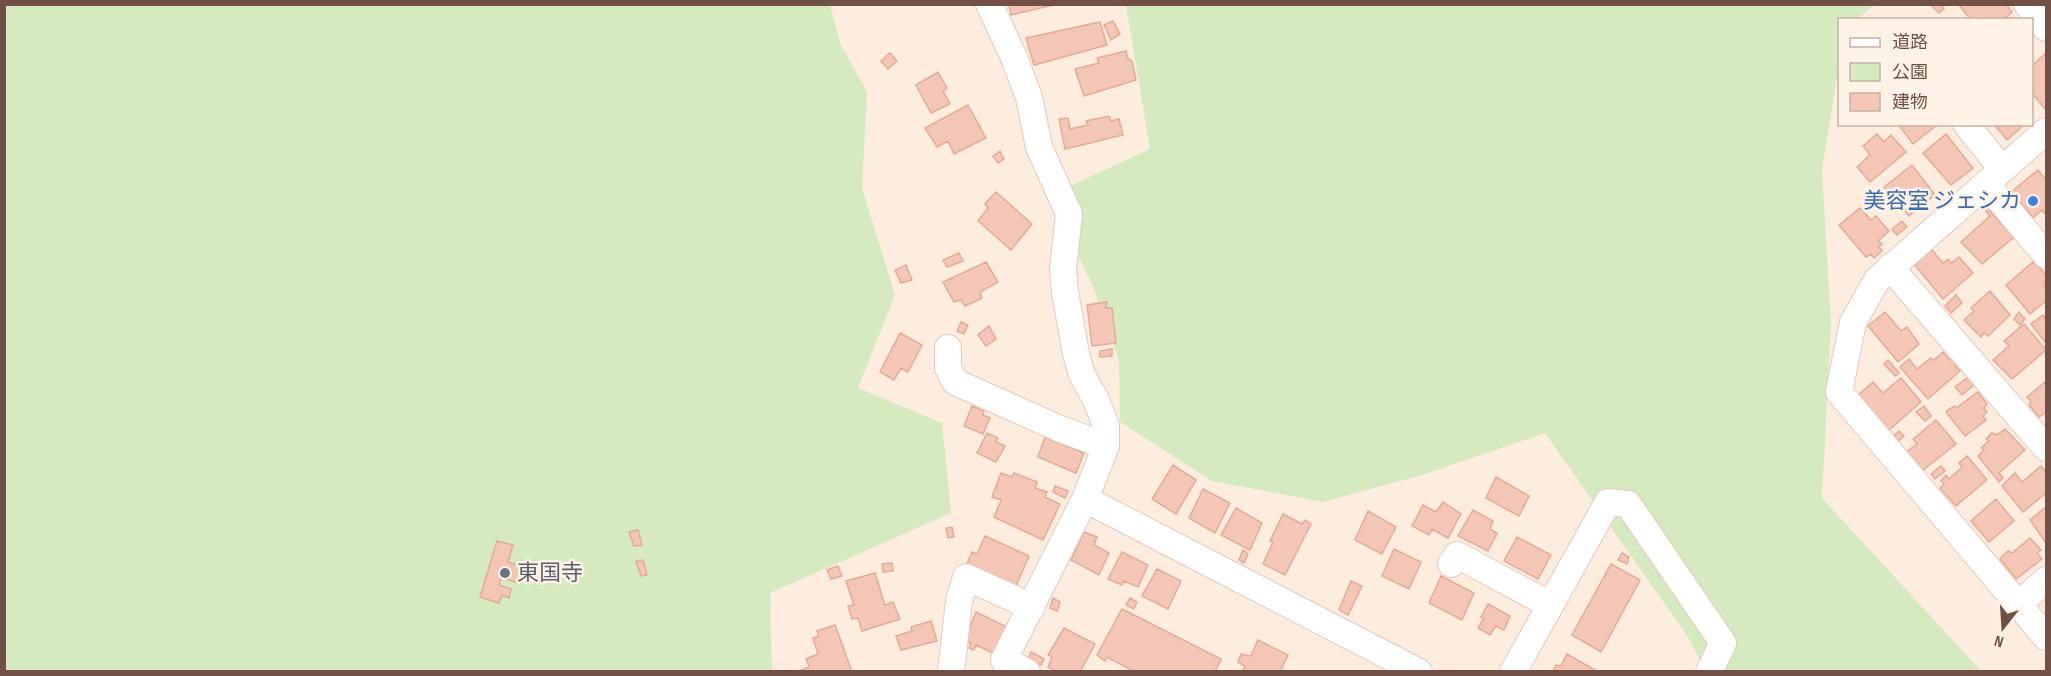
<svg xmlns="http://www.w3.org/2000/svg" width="2051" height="676" font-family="'Sofia Sans Condensed','Noto Sans JP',sans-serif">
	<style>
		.green { fill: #d5eabe }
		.building { fill: #f3c6b6; stroke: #e6aa96; stroke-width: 1.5 }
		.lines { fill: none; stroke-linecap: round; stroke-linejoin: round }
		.minor-casing { stroke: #e3cabe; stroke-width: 28 }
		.minor { stroke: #fff; stroke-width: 26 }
		.shop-dot { fill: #3f7fe0; stroke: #fff2e6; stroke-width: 2 }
		.worship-dot { fill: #6b7280; stroke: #fff2e6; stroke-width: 2 }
		.labels { text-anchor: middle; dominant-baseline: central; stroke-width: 5; stroke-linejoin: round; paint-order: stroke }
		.shop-label { font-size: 22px; fill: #366cbe; stroke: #fff2e6; text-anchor: end }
		.worship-label { font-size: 22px; fill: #5b616d; stroke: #fff2e6; text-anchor: start }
	</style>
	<rect width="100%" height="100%" fill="#fdeddf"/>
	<path class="green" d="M4,5H830L840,43L867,92L862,188L895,295L858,388L942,423L951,513L770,593L772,671H5Z
		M1126,5H1874L1858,19L1840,20L1839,65L1822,170L1831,322L1822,498L1981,671H1705L1688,637L1545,433L1422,475L1323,502L1212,481L1120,422L1119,360L1092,284L1077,254L1070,186L1150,149Z"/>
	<path class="building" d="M1009,4H1054V5L1011,15Z
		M1941,4L1944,9L1939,13L1931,5Z
		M1958,4H2006L2012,12L2004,20H1971Z
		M1113,21L1120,34L1111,40L1104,25Z
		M1100,22L1107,45L1034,65L1026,38Z
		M1126,51L1128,59L1132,61L1136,80L1084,96L1075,69L1099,63L1097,58Z
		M890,53L897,61L888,69L881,61Z
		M2046,53V108L2045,109L2032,93V66Z
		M938,72L947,88L943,91L950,104L931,113L916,85Z
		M968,105L986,138L954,154L948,141L937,147L925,128Z
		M1109,116L1111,121L1119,119L1123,135L1065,149L1059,119L1068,118L1070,129L1088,125L1086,121Z
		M1898,124H1936L1937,125L1913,144Z
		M1994,124H2024V125L2007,140Z
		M1877,134L1884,142L1891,135L1906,152L1870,182L1857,167L1870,155L1863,146Z
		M1946,134L1973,168L1951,185L1923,153Z
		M1000,151L1004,159L998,163L993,156Z
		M1912,165L1935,195L1909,216L1884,187Z
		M2038,170L2046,180V215L2042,210L2033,218L2011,192Z
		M996,192L1032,224L1011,250L978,221L988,208L985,204Z
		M1986,207L2014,237L1982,264L1961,242L1990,216L1984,209Z
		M1860,208L1871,220L1876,216L1889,231L1878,241L1882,244L1879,247L1882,251L1874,258L1871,254L1866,257L1839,225Z
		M1902,221L1907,227L1897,235L1892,229Z
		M1931,249L1943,263L1948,259L1951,263L1959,257L1973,273L1943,299L1915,265Z
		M959,253L963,261L947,267L943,260Z
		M2034,261L2046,275V280L2043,283L2046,287V301L2030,314L2006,285Z
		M986,262L998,282L980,292L982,298L965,306L961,300L954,302L943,282Z
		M906,265L912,280L901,283L895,270Z
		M1990,291L2010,315L1988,336L1984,333L1981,337L1964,320L1974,311L1971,308Z
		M1956,295L1962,303L1951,313L1945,306Z
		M1107,302L1106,308H1112L1116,343L1092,346L1087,305Z
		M1885,312L1901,331L1907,327L1919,344L1898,362L1868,326Z
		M2019,312L2025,319L2020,325L2014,319Z
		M2043,315L2046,319V343L2031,324Z
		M961,322L968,325L964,334L957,331Z
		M2024,324L2046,350L2012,379L1993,360L2009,346L2004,341Z
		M989,326L996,339L986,346L978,335Z
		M900,333L922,345L908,372L901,368L894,380L880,372Z
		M1112,349V356L1100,357V351Z
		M1943,352L1950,360L1954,357L1959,363L1955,366L1960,371L1928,399L1900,367L1909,359L1917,369L1931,358L1934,360Z
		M1888,360L1899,373L1895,376L1884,364Z
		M1968,377L1974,385L1962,395L1955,387Z
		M1901,378L1921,402L1888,431L1857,396L1873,382L1883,393Z
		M2046,381V415L2045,413L2039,417L2029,405L2031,401L2027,397Z
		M1978,392L1987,404L1984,408L1987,412L1983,416L1986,420L1965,436L1946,412L1954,406L1956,408Z
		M972,406L984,411L983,415L990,418L983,434L964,426Z
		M1924,406L1931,416L1925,421L1916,412Z
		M1936,420L1956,444L1922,471L1906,452L1917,444L1913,439Z
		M2005,429L2025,450L1999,473L2003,478L1999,482L1978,456L1984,450L1981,448L1989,441L1986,439L1992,433L1997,435Z
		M1899,431L1904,436L1896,443L1891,438Z
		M987,433L998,438L996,442L1005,446L996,462L977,453Z
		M1045,437L1084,453L1076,473L1038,457Z
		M1967,456L1987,480L1956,506L1940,488L1944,484L1941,481L1946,475L1949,479L1962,467L1959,463Z
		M1173,465L1196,480L1176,514L1152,499Z
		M1941,466L1945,471L1935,479L1931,474Z
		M2041,466L2046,472V493L2023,512L2002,486L2015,473L2022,482Z
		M1001,473L1012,477L1014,473L1037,482L1035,488L1047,492L1045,497L1060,504L1043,540L994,517L1001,500L992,497Z
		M1496,477L1529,496L1519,516L1486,498Z
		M1055,486L1068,491L1065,498L1053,492Z
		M1203,489L1230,503L1215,533L1189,518Z
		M1996,499L2014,521L1989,542L1971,521Z
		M1443,502L1461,514L1448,538L1432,529L1429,535L1412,526L1423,505L1436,512Z
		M2046,507V543L2030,520Z
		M1236,508L1262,523L1250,550L1221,535Z
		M1473,510L1493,521L1490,529L1497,533L1488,551L1458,536Z
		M1368,511L1396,527L1382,554L1355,540Z
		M1283,514L1302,524L1305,520L1311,524L1285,575L1263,564L1273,542L1270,541Z
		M952,527L954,537L948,538L946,528Z
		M638,530L642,545L634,546L629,532Z
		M1084,532L1097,537L1094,545L1109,553L1099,575L1071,560Z
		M985,536L1029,556L1016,586L967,564L972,552L977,554Z
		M1517,537L1551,555L1538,579L1504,561Z
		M2030,538L2041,550L2037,553L2042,559L2016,579L2000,559L2008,551L2012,553Z
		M497,541L513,545L508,562L524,567L520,583L501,578L499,585L511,589L509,598L502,595L499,603L480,597Z
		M1394,549L1421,562L1409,589L1382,576Z
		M1243,550L1248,554L1244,563L1239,560Z
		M1122,552L1148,565L1138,587L1124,581L1122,585L1108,579Z
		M1622,553L1629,557L1627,564L1618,560Z
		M643,560L647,575L641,576L636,561Z
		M892,563L893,571L883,572L882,564Z
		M1611,564L1640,580L1601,652L1572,635Z
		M838,566L842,576L831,579L827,570Z
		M1157,569L1181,581L1168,609L1142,596Z
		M875,573L885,605L893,602L900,619L862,631L858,618L852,619L848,606L854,605L846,581Z
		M1441,576L1474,593L1462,620L1429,603Z
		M1351,581L1362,586L1348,615L1339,610Z
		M1053,598L1060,602L1057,611L1050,608Z
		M1130,598L1137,602L1134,609L1126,605Z
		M1488,604L1510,616L1504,630L1496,626L1490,635L1478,628L1484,618L1481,617Z
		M1122,609L1221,659L1215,672H1135L1107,657L1105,661L1097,655Z
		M976,612L1007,627L995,654L976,645L974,650L969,648L971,643L964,641Z
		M931,621L937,641L901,650L896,636L912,631L911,627Z
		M835,625L852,672H796L809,667L806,659L818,654L813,638L819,636L817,631Z
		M1064,628L1095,644L1080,672H1057L1048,667L1052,657L1048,655Z
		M1258,640L1288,655L1280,672H1242L1245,666L1238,662L1241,654L1251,656Z
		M1031,652L1044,659L1041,665L1028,659Z
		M1567,654L1595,670L1594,672H1553L1556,665L1561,666Z"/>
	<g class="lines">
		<defs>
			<path id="minor" d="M989,4L1013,55L1029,97L1039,147L1069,214L1063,269L1065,292L1076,354L1082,375L1096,400L1106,426V446L1085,499L1004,660L1027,672
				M2027,4L2046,28
				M1966,124L2002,169
				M2046,131L1877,280L1853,322L1839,392L2046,637
				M1987,185L2046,255
				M1890,267L2046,448
				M948,348V368L955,382L1058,428L1106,446
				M1085,499L1419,672
				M1451,564L1457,555L1550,605
				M2019,604L2046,580
				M951,672L959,601L966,577L1032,607
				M1513,672L1608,502L1628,504L1723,643L1709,672"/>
		</defs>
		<use href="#minor" class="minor-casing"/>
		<use href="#minor" class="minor"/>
	</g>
	<circle class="shop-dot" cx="2033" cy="201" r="6"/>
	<circle class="worship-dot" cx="505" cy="573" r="6"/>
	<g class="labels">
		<g class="shop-label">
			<text x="2021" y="201">美容室 ジェシカ</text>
		</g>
		<g class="worship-label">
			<text x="517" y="573">東国寺</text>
		</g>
	</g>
	<rect width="2051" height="676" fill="none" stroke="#735046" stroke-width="12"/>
	<rect x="1838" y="18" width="195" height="108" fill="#fff2e6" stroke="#c7b1a6" stroke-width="1.5"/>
	<rect x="1850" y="38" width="30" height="9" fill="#ffffff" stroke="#c7b1a6" stroke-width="1.5"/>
	<text x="1892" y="48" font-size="18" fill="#735046">道路</text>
	<rect x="1850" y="63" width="30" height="18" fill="#d5eabe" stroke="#c7b1a6" stroke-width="1.5"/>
	<text x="1892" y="78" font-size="18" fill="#735046">公園</text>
	<rect x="1850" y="93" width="30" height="18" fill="#f3c6b6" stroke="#c7b1a6" stroke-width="1.5"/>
	<text x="1892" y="108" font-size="18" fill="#735046">建物</text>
	<g transform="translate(2003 628) rotate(197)" stroke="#fff2e6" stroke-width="4.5" paint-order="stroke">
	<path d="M0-4.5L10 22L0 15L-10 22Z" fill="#735046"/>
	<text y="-9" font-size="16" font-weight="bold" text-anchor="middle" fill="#735046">N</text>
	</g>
</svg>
